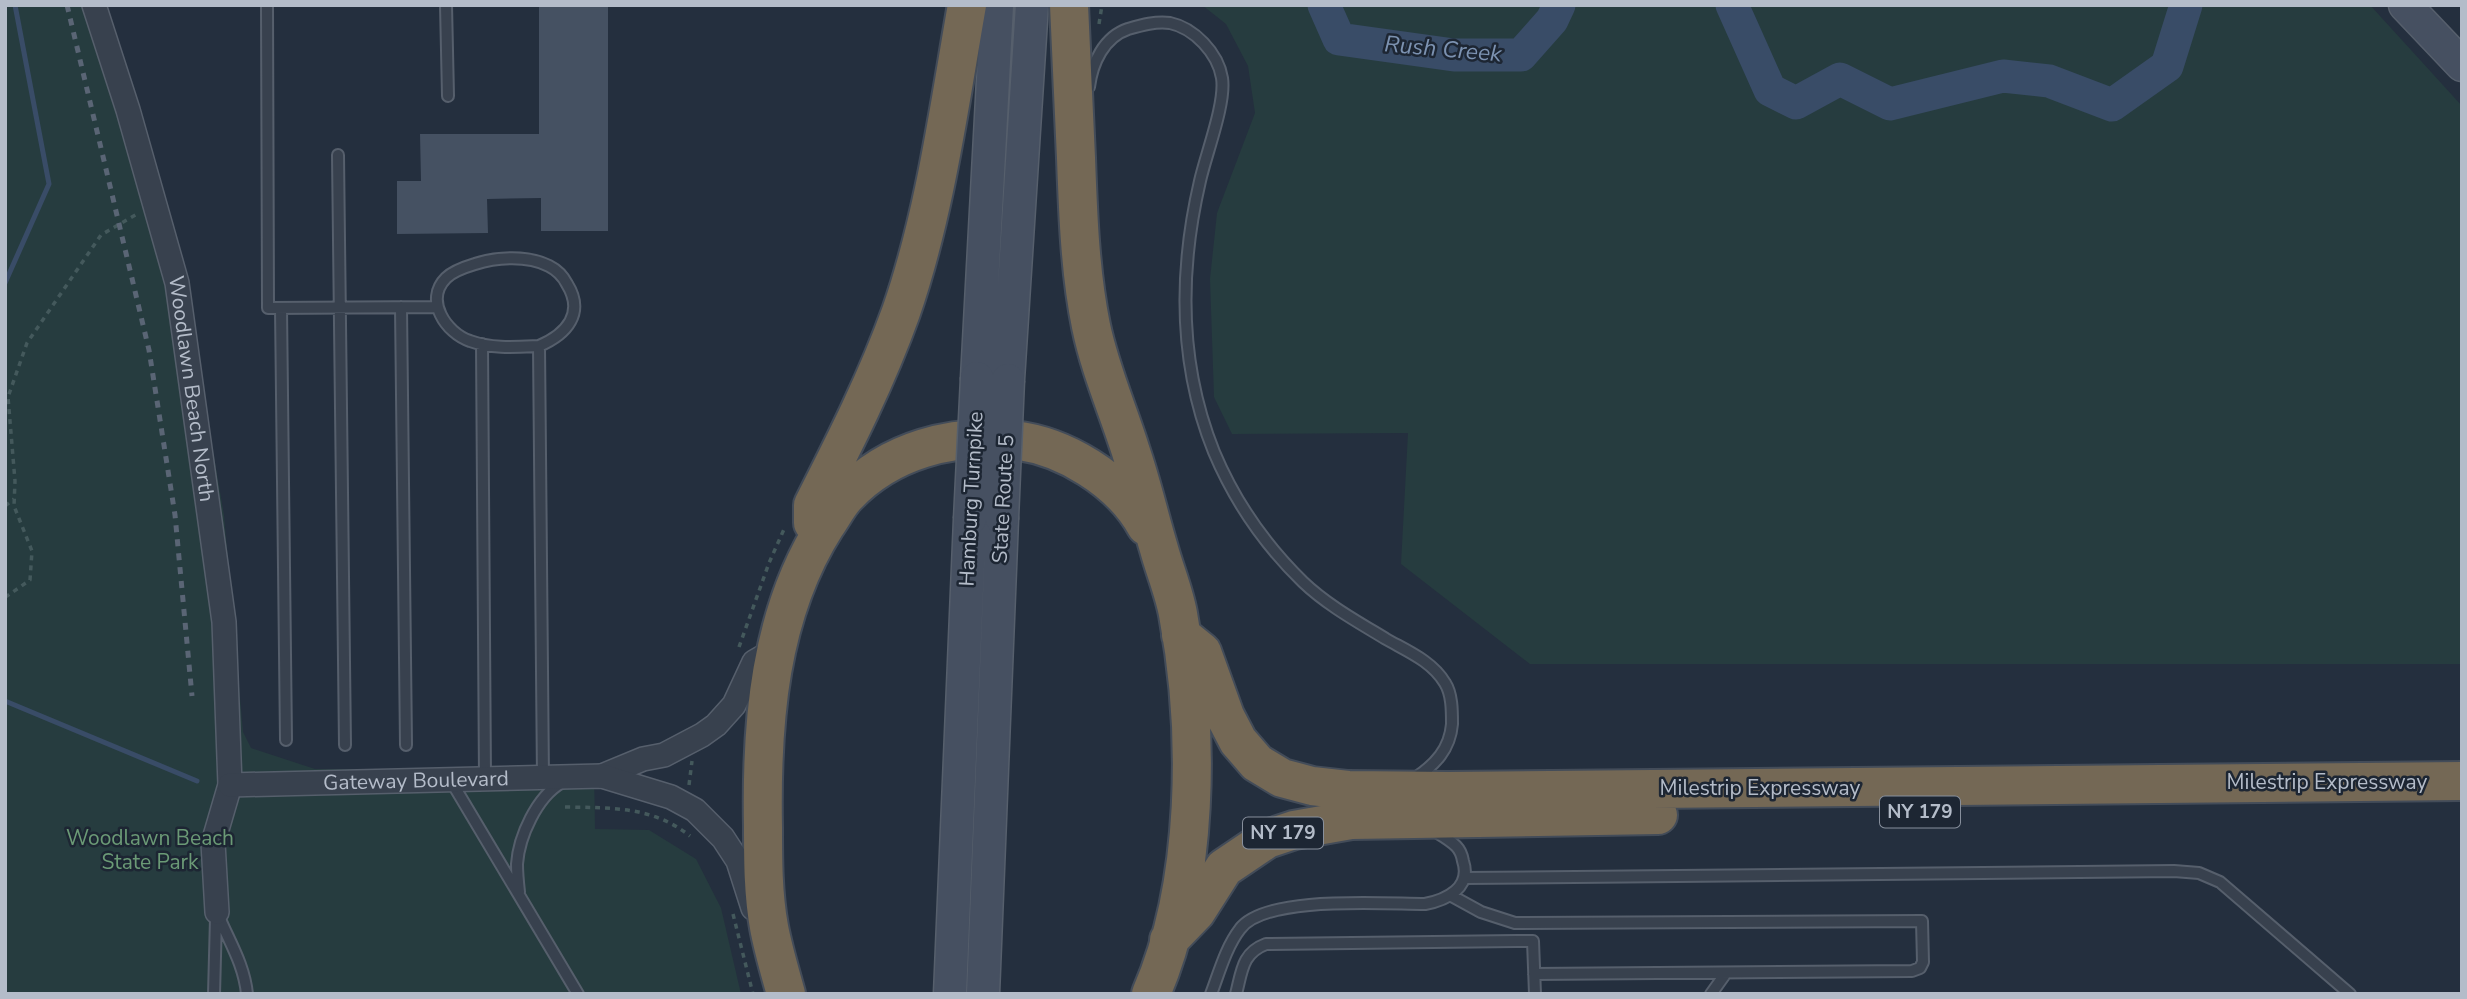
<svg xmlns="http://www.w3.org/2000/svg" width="2467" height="999" font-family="'Nunito Sans',sans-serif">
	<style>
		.green { fill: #263c3f }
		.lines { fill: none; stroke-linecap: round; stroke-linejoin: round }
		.stream { stroke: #394c67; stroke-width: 5 }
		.river { stroke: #394c67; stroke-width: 33 }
		.building { fill: #455162 }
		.lane-casing { stroke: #565f6c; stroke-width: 14 }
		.street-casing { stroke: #565f6c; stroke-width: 26 }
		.secondary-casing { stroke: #565f6c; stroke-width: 35 }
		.highway-casing { stroke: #434c59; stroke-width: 42 }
		.path { stroke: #44595c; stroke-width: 3.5; stroke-dasharray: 5 5; stroke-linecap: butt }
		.lane { stroke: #38414e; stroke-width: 10 }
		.street { stroke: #38414e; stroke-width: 23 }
		.secondary { stroke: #465061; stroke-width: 32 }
		.highway { stroke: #746855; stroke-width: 38 }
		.rail { stroke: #5a6575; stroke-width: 5; stroke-dasharray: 7 7; stroke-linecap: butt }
		.secondary-bridge-casing { stroke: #565f6c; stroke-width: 35; stroke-linecap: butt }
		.secondary-bridge { stroke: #465061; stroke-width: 32 }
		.labels { text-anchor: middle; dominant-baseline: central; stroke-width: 5; stroke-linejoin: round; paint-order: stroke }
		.shield { fill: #1d2633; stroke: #878f9c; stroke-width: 2 }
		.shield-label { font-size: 19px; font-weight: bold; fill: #b4bcc9 }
		.street-label { font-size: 21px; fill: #b4bcc9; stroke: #1d2633 }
		.park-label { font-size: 21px; fill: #6b9a76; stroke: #1d2633 }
		.water-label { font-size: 23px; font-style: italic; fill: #7c92b1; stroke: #1d2633 }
	</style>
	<rect width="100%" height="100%" fill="#242f3e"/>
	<path class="green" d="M5,5H101L191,323L224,515L243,732L251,748L315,769L594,770L595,829L649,830L696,859L721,908L741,994H5Z
		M1202,5H2370L2462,106V664H1530L1401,564L1408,433L1232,434L1214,397L1210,279L1217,213L1255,113L1248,66L1226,24Z"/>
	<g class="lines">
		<path class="stream" d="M5,283L49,184L15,5
			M5,701L197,781"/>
		<path class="river" d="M1324,5L1339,39L1454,55H1521L1552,20L1559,5
			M1732,5L1770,90L1796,103L1840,79L1890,104L2003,76L2049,81L2112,105L2167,66L2186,5"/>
	</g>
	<path class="building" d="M539,5H608V231H541V198L487,199L488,233L397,234V181H421L420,134H539Z"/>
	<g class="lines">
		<defs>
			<path id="lane" d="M267,5L268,308L437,307
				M446,5L448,96
				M1089,87C1092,63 1104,37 1128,29C1142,25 1156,21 1170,23C1194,28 1218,53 1222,78C1226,103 1206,154 1200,181C1179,271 1179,365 1214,452C1235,502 1264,544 1303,582C1327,605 1358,622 1386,639C1407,651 1432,661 1445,683C1452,694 1452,710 1452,724C1450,749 1435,765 1415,778
				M338,155L345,745
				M401,307L406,745
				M281,308L286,740
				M482,344L485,779
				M539,346C516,347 492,349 470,341C446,333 424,300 446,278C453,271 465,267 475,264C496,257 528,255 549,266C557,270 563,276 567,284C585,313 567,334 539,346L543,779
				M451,781L578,994
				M1465,878L2174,871L2199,873L2220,882L2350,994
				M519,892C518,883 517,874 517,864C519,836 537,797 561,783
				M1450,895L1481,912L1515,923L1922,921L1923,962L1920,968L1912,971L1534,974
				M217,912C228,940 244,963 247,994
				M214,994L216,918
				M1211,994C1219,973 1226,947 1240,929C1265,895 1383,904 1425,904C1446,900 1472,888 1463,861C1462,855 1460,850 1456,846C1450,840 1441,835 1433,830
				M1236,994C1242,971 1242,953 1266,944L1516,941H1533L1535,994
				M1711,994L1726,973"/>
			<g id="street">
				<path id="s1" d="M94,5L128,110L177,283L224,622L230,785L213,843L217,912"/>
				<path d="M602,776L643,759L664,755L702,735L716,725L734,705L754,662L775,650"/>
				<path id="s2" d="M230,785L602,776L671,797L695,810L723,838L738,861L753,908"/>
			</g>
			<path id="secondary" d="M2405,5L2462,65
				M977,378L997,5
				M1008,380L1032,5
				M950,994L970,519
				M983,994L1002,519"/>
			<path id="highway" d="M1069,5C1071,56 1074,107 1076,158C1078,214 1080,272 1091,326C1100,370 1118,410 1131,452C1142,484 1149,516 1159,549C1165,571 1174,592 1178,614C1200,731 1199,884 1151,994
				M813,523V505C845,442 877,379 901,312C935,214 949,107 967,5
				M1181,635L1202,652L1225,716L1238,741L1257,763L1282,778L1312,786L1348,790L1448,791L2462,781
				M1169,940L1196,912L1224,868L1267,839L1294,830L1351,820L1658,815
				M786,994C780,972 773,949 769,927C763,894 763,860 763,827C761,723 769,614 826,525C833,515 839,503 847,495C890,450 952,434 1012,440C1063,445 1121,480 1146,526"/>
		</defs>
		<use href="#lane" class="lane-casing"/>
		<use href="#street" class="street-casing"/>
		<use href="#secondary" class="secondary-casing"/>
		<use href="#highway" class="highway-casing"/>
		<path class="path" d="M1099,24L1102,5
			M5,506L14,499
			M5,595L7,596L30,580L32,551L14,506L15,481L8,397L27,343L101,235L137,214
			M739,647L769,563L785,527
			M689,785L692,761
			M565,807C612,808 652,806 690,836
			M733,914L753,994"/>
		<use href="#lane" class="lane"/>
		<use href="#street" class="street"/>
		<use href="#secondary" class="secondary"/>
		<use href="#highway" class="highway"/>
		<path class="rail" d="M67,5L149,350L175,515L192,696"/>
		<defs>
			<path id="secondary-bridge" d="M970,519L977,378
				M1002,519L1008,380"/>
		</defs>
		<use href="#secondary-bridge" class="secondary-bridge-casing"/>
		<use href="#secondary-bridge" class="secondary-bridge"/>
	</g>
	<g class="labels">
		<g class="shield">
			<rect x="1880" y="796.5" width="80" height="31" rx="5"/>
			<rect x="1243" y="817.5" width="80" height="31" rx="5"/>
		</g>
		<g class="shield-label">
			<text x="1920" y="812">NY 179</text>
			<text x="1283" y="833">NY 179</text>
		</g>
		<g class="street-label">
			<text stroke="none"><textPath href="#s1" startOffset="397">Woodlawn Beach North</textPath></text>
			<text transform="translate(971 499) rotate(-87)">Hamburg Turnpike</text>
			<text transform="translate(1003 499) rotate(-87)">State Route 5</text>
			<text stroke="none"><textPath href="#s2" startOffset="186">Gateway Boulevard</textPath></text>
			<text x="2327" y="782">Milestrip Expressway</text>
			<text x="1760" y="788">Milestrip Expressway</text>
		</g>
		<g class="park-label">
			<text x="150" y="838">Woodlawn Beach<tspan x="150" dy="24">State Park</tspan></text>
		</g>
		<g class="water-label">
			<text transform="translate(1443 49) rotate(5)">Rush Creek</text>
		</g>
	</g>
	<rect width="2467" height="999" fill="none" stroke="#b4bcc9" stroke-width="14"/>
</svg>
